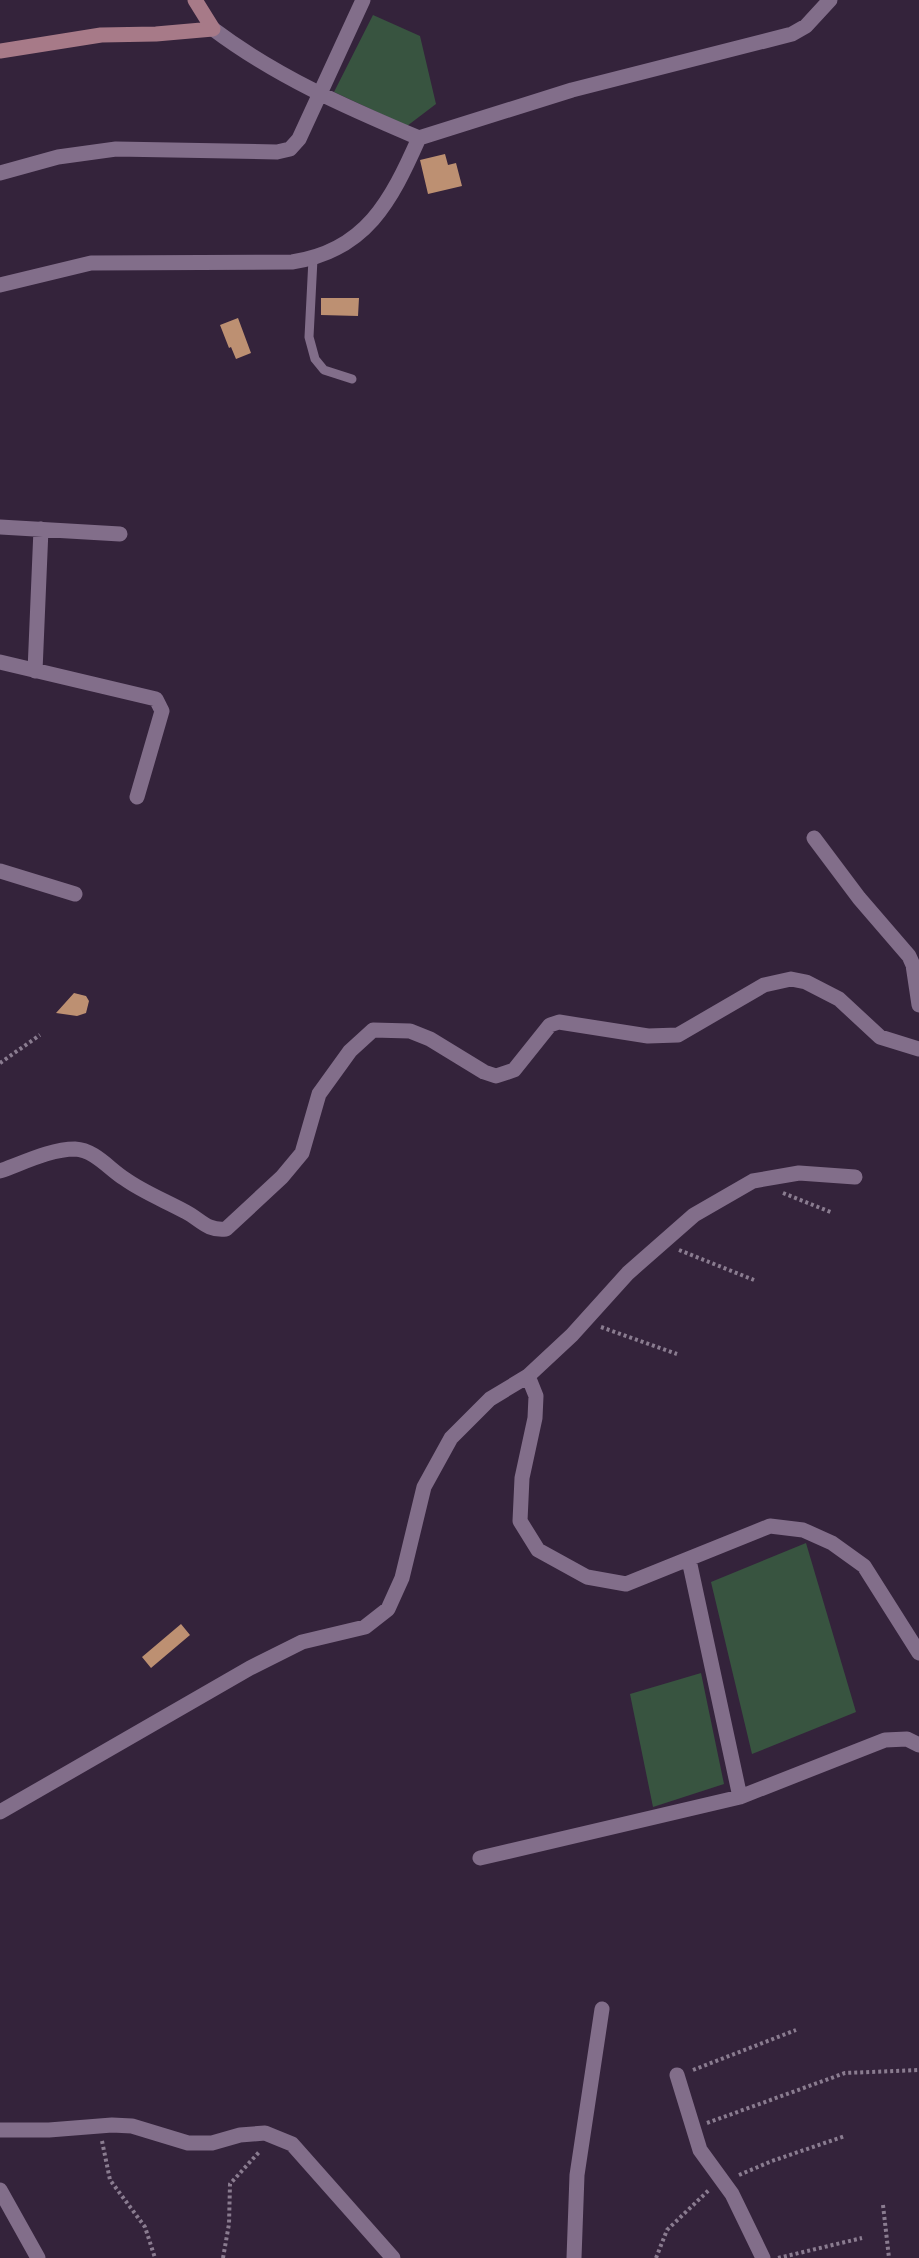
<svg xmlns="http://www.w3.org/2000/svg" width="919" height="2258" font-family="Figtree,sans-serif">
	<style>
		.green { fill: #385440 }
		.building { fill: #bd9072 }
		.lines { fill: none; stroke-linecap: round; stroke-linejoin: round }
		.path { stroke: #8a7c90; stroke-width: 4; stroke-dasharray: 3 3; stroke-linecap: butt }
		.lane { stroke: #826e8a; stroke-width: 9 }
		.street { stroke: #826e8a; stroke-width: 15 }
		.secondary { stroke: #a77a88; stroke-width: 15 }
	</style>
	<rect width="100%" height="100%" fill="#34233b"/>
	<path class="green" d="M373,15L420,36L436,104L407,126L334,92Z
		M806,1543L856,1712L752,1754L711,1582Z
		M701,1673L724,1784L653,1807L630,1694Z"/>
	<path class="building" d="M445,154L448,165L456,163L462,186L428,194L420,160Z
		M321,298H359L358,316L321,315Z
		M238,318L251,353L236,359L231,347L229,348L220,325Z
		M74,993L86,996L89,1001L86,1013L77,1016L56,1013Z
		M181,1624L190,1635L151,1668L142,1657Z"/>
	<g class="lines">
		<path class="path" d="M0,1063L40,1035
			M783,1193L833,1213
			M679,1250L754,1280
			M601,1327L677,1354
			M693,2070L796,2030
			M707,2123L845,2073L919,2070
			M102,2141L110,2180L145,2227L155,2258
			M739,2175L772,2161L845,2136
			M883,2205L889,2258
			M223,2258L229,2224L230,2184L260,2151
			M656,2258L667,2230L710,2189
			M778,2258L862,2238"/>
		<path class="lane" d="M313,259L309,337L315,359L324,370L352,379"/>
		<path class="street" d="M213,29C277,77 346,107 419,138L572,90L792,34L806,26L830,0
			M0,173L58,157L116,149L277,152L290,149L299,139L363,0
			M0,285L91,263L292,262C366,251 391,201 419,138
			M0,527L120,534
			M0,662L156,699L162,711L137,797
			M35,671L41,529
			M814,838L859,898L909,956L913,965L919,1005
			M0,871L75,894
			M0,1171C23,1163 50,1149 75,1149C95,1150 109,1169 125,1179C143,1192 166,1201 186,1212C201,1220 207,1231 226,1229L282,1177L302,1153L319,1094L350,1051L373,1030L410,1031L430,1039L484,1072L496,1076L514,1070L550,1025L559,1022L648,1036L678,1035L764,985L791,979L806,982L839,999L880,1037L919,1049
			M528,1376L536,1396L535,1418L522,1478L520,1521L538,1550L587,1577L626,1584L770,1526L803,1530L832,1543L864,1566L919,1653
			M689,1560L740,1797
			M0,1812L250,1668L302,1642L365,1627L388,1609L402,1578L424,1487L451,1438L490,1399L528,1376L572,1335L628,1273L694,1215L753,1181L799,1173L855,1177
			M480,1858L740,1797L885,1740L907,1739L919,1745
			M677,2075L700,2150L732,2194L763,2258
			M0,2130H49L112,2125L132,2126L188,2143H212L240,2135L265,2133L292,2144L393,2258
			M0,2190L38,2258
			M574,2258L577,2175L602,2009"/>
		<path class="secondary" d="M0,51L101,35L156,34L213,29L195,0"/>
	</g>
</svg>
